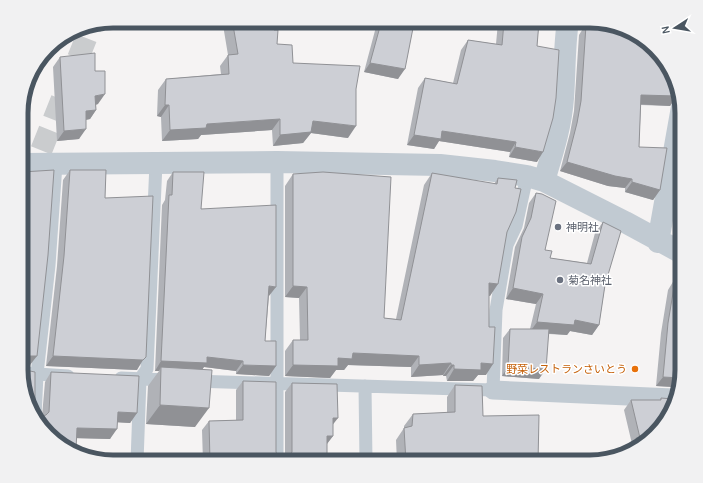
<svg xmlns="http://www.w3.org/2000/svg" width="703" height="483" font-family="Karla,'Noto Sans JP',sans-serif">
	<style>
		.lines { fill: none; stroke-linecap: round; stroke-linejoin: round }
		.motorway-tunnel { stroke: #caccce; stroke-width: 22; stroke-dasharray: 22 11; stroke-linecap: butt }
		.service { stroke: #c1cad2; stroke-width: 13 }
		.pedestrian { stroke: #c1cad2; stroke-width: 19 }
		.minor { stroke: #c1cad2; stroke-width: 22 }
		.wall { fill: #b0b2b7 }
		.shaded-wall { fill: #909195 }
		.building { fill: #cdcfd5; stroke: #909195 }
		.worship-dot { fill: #6b7280; stroke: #fff; stroke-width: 1.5 }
		.food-dot { fill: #e8710a; stroke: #fff; stroke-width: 1.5 }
		.labels { text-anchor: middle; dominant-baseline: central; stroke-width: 3; stroke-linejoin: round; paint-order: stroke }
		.worship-label { font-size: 11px; fill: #5b616d; stroke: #fff; text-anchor: start }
		.food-label { font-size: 11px; fill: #c56008; stroke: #fff; text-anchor: end }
		.rim { fill: none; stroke: #4a5661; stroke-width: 5 }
	</style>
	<rect width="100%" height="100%" fill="#f5f3f3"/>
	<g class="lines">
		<path class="motorway-tunnel" d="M29,181L91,26"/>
		<path class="service" d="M277,162V462
			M22,373L68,376
			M121,378L170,380
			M193,381L493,390L496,310L507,245L516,226L527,176
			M365,386L366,462
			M35,418L37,374L49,265L56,164
			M137,462L140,379L147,369L156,163"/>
		<path class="pedestrian" d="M493,390L673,398"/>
		<path class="minor" d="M22,164L277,162L440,165L495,171L527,176L544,181L625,222L682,253
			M544,181C552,154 561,127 563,98C565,72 564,47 568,21
			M658,242L682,107"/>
	</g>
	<path class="wall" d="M585,21H595L677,95L676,97L670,106L641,105L639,147L660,190L653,200L625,192V188L608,186L560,171L570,133L574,111L579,35L584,27Z
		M498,22H539L537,46V162L509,157L510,152L439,141L434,149L407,145L418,88L425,78L453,83L461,50L468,40L496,44Z
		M377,23H414L398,79L364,72Z
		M273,24L274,30L277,44L293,63L348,138L311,133L303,143L273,146L272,130L201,135L198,139L162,141L161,117L157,116L158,90L166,79L221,74L220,66L228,55L223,25Z
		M60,57L95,71L98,104L96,105V110L90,119L86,120L79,139L57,141L53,67Z
		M70,170L105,198L137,370L46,366L57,266L63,180Z
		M173,172L269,296L265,341L276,366L269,376L236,374V371L204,367L202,369L195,427L146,424L148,386L159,371H155L162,205L165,200L167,181Z
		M432,173L494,184L498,178L507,232L490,296L489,295L486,375H478L473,381H447L446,376H443V375L411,377V367L348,365L344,370H336L330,378L285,376V351L293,340H300L299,298L285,297V186L293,174L384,318L396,319L424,185Z
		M536,193L545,250L550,258L587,263L595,233L603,222L605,285L599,325L592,335L570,331L567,335L549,334L539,379L502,376L503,338L510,329H530L536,304L506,299L515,247L524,228L529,203Z
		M682,267V375L677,388L673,387L656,386L661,333L668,290Z
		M51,372L137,413L130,423L117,422L110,439L77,438L57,443L35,412L38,415L42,416L45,382Z
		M243,381L279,459L277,462H203L202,430L209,421L236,420V390Z
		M292,383L333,425V436L327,444L324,462H285V392Z
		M455,385L483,416L538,462H546H397L396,440L404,428V426L413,414L447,413V397Z
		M661,398L663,426L631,452L629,453V448L632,444L624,410L631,400H660Z"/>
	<path class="shaded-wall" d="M370,63L405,69L398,79L364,72Z
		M677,92L678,95L676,97L670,106L634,104L641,95Z
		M105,94L98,104L88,106L95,96Z
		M165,105H169L161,117L157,116Z
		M96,110L90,119L79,121L86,111Z
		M280,119L272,130L201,135L198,139L162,141L170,130L207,124Z
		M313,121L356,126L348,138L311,133L303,143L273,146L280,135Z
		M86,129L79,139L57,141L64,131Z
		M442,131L516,142L510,152L439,141L434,149L407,145L414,135Z
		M515,147L543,152L537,162L509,157Z
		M567,162L632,179L625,188L608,186L560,171Z
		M632,182L660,190L653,200L625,192Z
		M489,283L498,284L490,296L481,294Z
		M269,286L276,287L269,296H263Z
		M293,286L307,287L299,298L285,297Z
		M513,288L543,294L536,304L506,299Z
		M575,320L599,325L592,335L570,331L567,335L530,332L537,322Z
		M353,353L419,356L411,367L348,365L344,370H336L330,378L285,376L293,365L338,358Z
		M25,356H37L30,365L22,366V359Z
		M53,356L143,360L137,370L46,366Z
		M207,357L243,361L236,371L204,367L200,373L161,367L159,371H155L161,361Z
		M451,363L443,375L411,377L419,365Z
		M481,363L493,364L486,375H478L473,381H447L454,369Z
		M243,365L276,366L269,376L236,374Z
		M451,365H454L446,376H443Z
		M508,367L546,369L539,379L502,376Z
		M663,377L681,378L677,388L673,387L656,386Z
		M160,405L209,408L195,427L146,424Z
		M118,412L137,413L130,423L111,422Z
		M333,418H338L331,427Z
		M77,428L117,429L110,439L70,438Z
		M327,436H333L326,445Z
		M239,459H279L277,462H237Z
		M288,459H294L292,462H286Z"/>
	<path class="building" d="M591,21H595L646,40L670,67L677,93L676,96L641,95L639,147L667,148L660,190L632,182V179L615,176L567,162L577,123L581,101L586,25H591Z
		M504,22H539L537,46L559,50L556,98L553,118L543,152L515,147L516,142L442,131L441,139L414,135L425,78L457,84L468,40L502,45Z
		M381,23H414L405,69L370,63Z
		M273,24L274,30H278L277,44L292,45L293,63L360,66L356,89V126L313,121L311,132L280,135V119L207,124L206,128L170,130L169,105H165L166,79L229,74L228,55L238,54L233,25Z
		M95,53V71H105V94L95,96L96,110L86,111V129L64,131L60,57Z
		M54,170L48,255L37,356H25L22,359V360V172Z
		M70,170H106L105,198L153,196L146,357L143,360L53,356L64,256Z
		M173,172H204L201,209L276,205V287L269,286L265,341H276V366L243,365V361L207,357V363L161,361L169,195H172Z
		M323,172L391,177L384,318L401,320L432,173L497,184L498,178L517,180L515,188L521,189L516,212L507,232L498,284L489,283V327H495L493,364L481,363V370L454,369V365H451V363L419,365V356L353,353L352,359L338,358V366L293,365V340H308L307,287L293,286V174Z
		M536,193L542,194L556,201L545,250L552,251L550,258L591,264L603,222L621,231L605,285L599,325L575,320L574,325L537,322L543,294L513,288L522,237L531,218Z
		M682,268V375L681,378L663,377L668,323L675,281Z
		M510,329H549L546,369L508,367Z
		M22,367L25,370L35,372V412L38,415L42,416L46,415L49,412L51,372L139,376L137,413L118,412L117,429L77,428L76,450L57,443L33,416L22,381Z
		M161,367L212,370L209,408L160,405Z
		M243,381L276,382V452L279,459H239V462H210L209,421L243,420Z
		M292,383L337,384L338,418H333V436H327V458H324V462H294V459H288L292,452Z
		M455,385L482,386L483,416L539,415L538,462H546H406L404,428L412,426L413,414L455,412Z
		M661,398L673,399L663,426L636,448V438H640L631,400H661Z"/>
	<g class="worship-dot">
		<circle cx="558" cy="227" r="4"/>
		<circle cx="560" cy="280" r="4"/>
	</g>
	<circle class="food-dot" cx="635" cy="369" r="4"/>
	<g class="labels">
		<g class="worship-label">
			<text x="566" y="227">神明社</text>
			<text x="568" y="280">菊名神社</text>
		</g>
		<g class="food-label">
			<text x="627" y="369">野菜レストランさいとう</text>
		</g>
	</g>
	<path d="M0 0H703V483H0ZM113 28H590A85 85 0 0 1 675 113V370A85 85 0 0 1 590 455H113A85 85 0 0 1 28 370V113A85 85 0 0 1 113 28Z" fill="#f1f1f2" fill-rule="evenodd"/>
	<path class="rim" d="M113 28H590A85 85 0 0 1 675 113V370A85 85 0 0 1 590 455H113A85 85 0 0 1 28 370V113A85 85 0 0 1 113 28Z"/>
	<g transform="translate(675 28) rotate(258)" stroke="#ffffff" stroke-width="3" paint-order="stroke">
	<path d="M0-3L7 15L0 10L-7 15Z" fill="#4a5661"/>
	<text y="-6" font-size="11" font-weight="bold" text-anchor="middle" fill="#4a5661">N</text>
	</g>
</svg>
